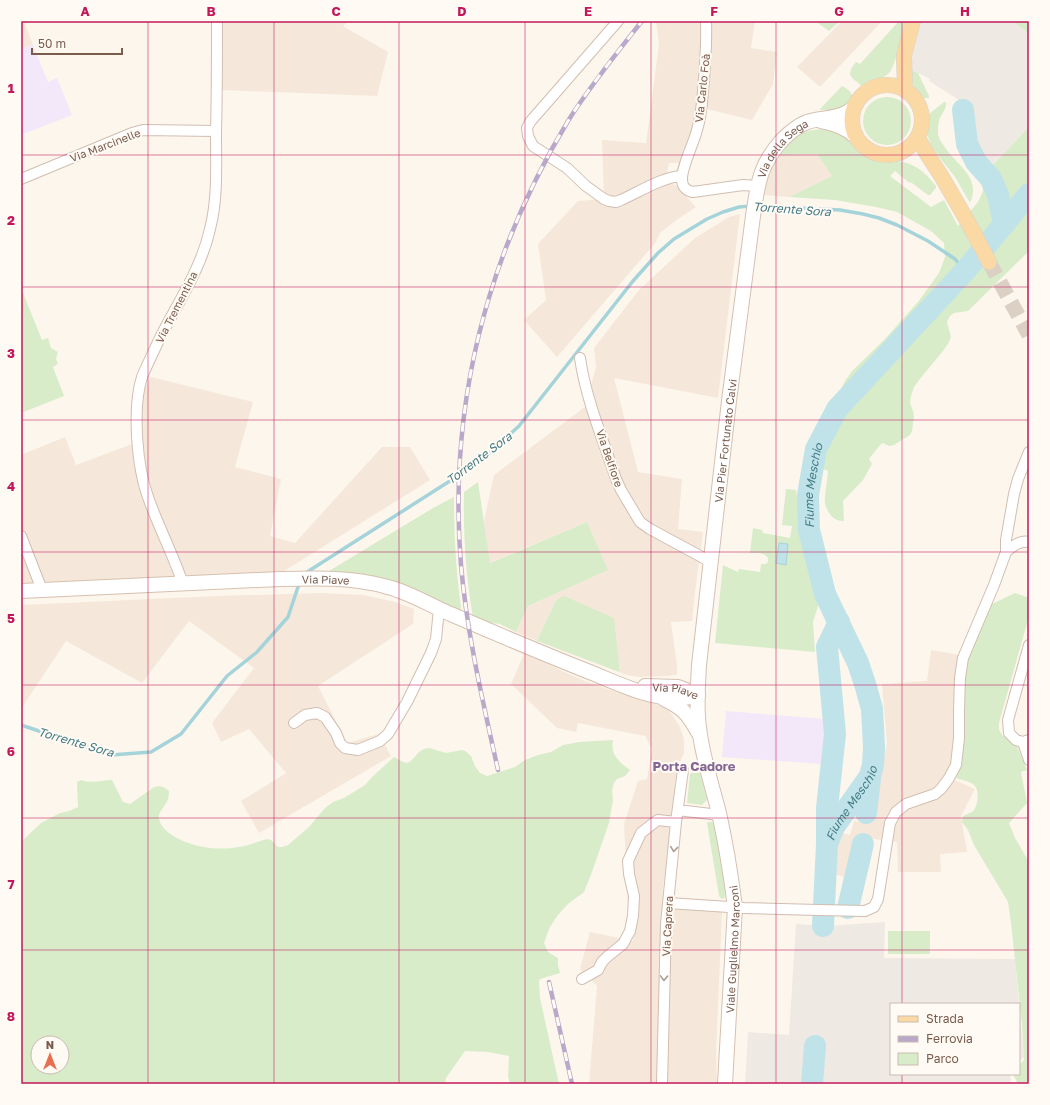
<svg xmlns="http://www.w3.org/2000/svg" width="1050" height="1105" font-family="'Golos Text',sans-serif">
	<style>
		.residential { fill: #f5e8da }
		.industrial { fill: #efe9e4 }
		.education { fill: #f3e8fa }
		.green { fill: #d8ecc9; fill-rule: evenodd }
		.water { fill: #bfe3e8; stroke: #a5d3da }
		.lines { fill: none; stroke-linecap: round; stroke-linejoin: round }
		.stream { stroke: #a5d3da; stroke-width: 3.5 }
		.river { stroke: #bfe3e8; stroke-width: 22 }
		.primary-tunnel { stroke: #dcd0c4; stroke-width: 15; stroke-dasharray: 15 8; stroke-linecap: butt }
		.street-casing { stroke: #d1beb0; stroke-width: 12 }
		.secondary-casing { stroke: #d6c0b0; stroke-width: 16 }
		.primary-casing { stroke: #dad1cd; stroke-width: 16 }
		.street { stroke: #fff; stroke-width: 10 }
		.secondary { stroke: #fff; stroke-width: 14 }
		.primary { stroke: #fbd9a5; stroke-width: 15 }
		.rail-casing { stroke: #b9a8c9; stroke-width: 4.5 }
		.rail { stroke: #fffaf3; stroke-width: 3; stroke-dasharray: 9; stroke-linecap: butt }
		.oneway { stroke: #af9d94 }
		.grid { fill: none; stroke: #c2185b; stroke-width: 1; stroke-opacity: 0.55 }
		.labels { text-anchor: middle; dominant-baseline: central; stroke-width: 4; stroke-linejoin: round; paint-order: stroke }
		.street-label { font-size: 11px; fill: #7a5c4d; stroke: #fffaf3 }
		.water-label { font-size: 12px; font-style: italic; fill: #437c86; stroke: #fffaf3 }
		.quarter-label { font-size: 13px; font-weight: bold; fill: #846695; stroke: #fffaf3 }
		.neatline { fill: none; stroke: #c2185b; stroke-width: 1.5 }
		.grid-label { font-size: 13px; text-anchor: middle; font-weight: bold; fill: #c2185b }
	</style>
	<rect width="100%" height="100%" fill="#fdf6ec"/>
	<path class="residential" d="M21,21H24L33,45L21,49Z
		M220,21H348L343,26L388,52L377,96L220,90Z
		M656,21H755L751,48L777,52L773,84L752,120L699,107L694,130L680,163H669L667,171L670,183L675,185L696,207L678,219L660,233L656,242L557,357L524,320L546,300L538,244L578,201L604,199L602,140L646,143L659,44Z
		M842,21H882L820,87L797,67Z
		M817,154L832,176L789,197L761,195L768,173L779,155Z
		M740,214L718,398L614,378L638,472L682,479L678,529L703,532L695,592L692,621L671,622L677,665V675H671V676L639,677L627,675L619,672V664L556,600L537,641L516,632L528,606L607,570L587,522L489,563L484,521L494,475L585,407L596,367L594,348L639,290L695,238L729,217Z
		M151,377L253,402L235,467L281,479L270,536L295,543L382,447H410L430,480L281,573L21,585V455L65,437L76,465L140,441L139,400Z
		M320,593L364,595L395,602L414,609L413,624L318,686L347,743L379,734L391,756L259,833L241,801L286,773L249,729L221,742L212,723L254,668L189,621L142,683L66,641L21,709V605L216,596Z
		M931,650L960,655L955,754L948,777L975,789L961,816L967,852L940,854L941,872H898L897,842L859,837L848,878L830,873L831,840L837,832L850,835L854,821L868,823L870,808L887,744L882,684L927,681Z
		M524,654L548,664L560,670L587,682L639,700L665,707L670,712L679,725L684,739V753L679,764L674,786H676L672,824L663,887L662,906L672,908L710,910L721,911L722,913L716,1055L717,1084H589L597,986L580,969L590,932L633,941L638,904L628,903L624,824L638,781L647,779L652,749L645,736L578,723L576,732L557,728L511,684Z"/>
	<path class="industrial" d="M921,21H956L958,22L959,21H1013L1029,34V127L991,166L978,151L969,132L967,115L965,104L929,81L930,79L910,69L911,63Z
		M885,922L884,958L1015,959L1019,1004H891V1074H1010L1011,1084H745L748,1032L789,1035L796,924L826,926Z
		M1019,1005L1024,1057L1019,1061Z"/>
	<path class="education" d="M33,45L48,82L57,78L72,115L21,135V49Z
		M726,711L826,719L821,764L722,757Z"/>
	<path class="green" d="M819,21H840L829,31L818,23Z
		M899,21H905C902,34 897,61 890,72C886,77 868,86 862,86C860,85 859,84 857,82C847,75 849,71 856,62L860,64Z
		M1013,21H1029V34Z
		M910,69L918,73L929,96V98C914,100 911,79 910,69Z
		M842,86C857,93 855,104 839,109C833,111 826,109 819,110Z
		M863 121a24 24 0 1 1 48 0a24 24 0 1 1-48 0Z
		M944,102H946C946,109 944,111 941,116C938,121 937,132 939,138C940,140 942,143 944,146C956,165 982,177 970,203L955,177L932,148L927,134L928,117L929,114Z
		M1029,127V251L968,311L954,313L950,316L947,322L951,337L949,342L943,351L919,380L914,387L911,396L910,403L913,411L914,416L912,431L910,435L894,445L889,446L883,443L880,445L869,459L872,464L863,480L843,501L844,521C834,522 827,513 825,503C824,496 828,478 828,471L815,465L821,442L828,417L845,381L852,371L884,340L918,302L939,273L945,257L944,243L931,231L897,212L876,207L835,200L789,197L832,176L817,154L779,155C785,148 791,141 799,135C803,132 808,131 813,130C831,127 839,132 852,143C859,148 863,155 871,158C878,161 885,160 893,161C914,162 923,170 936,186V188L930,195H928L912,183L908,182L895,171L890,176L931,207L944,200L958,226L978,202L983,191L982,176Z
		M21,288L42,340L48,338L51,348L58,352L56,359L58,364L53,367L64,396L21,413Z
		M478,482L490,563L587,522L608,570L528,606L516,632L500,624L492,623L491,626L473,618C466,576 463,534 464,492Z
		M786,489L796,490C801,527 804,565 820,600L813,622L815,652L715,643L723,565L738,572L739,569L760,572L761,564H766L768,562V558C764,552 756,553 750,553L753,528L762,530L763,533L790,538L792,526L782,525Z
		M454,497C454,537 456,574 462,614L329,573V571L433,508Z
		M1015,593L1029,598V616L999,723V730L1003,736L1015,742L1027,770L1021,772L1027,803L1009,823L1015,838L1029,862V1084H1018L1013,1074H1019V1065L1024,1060L1022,1025L1011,923L1008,902L974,845L968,830L962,822L963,816C966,815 969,813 972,812C978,808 980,790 974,785C970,781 961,780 956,778L962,762L965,661L982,621L992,604Z
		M564,596L614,618L619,664V672L537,641L556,600Z
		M613,740C610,755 619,762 630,770L625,776L617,779L614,783L612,790L613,800L609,823L592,872L584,892L568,904L557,916L549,929L544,943L548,952L558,958V965L560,973L540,979L539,982L540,998L559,1084H510L508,1076L509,1056L488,1052L465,1051L446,1078L445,1084H21V842L41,823L60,813L69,811L78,807L77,782L81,780C91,784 101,780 112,780L123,802L130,804L154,787C160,785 164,787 169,791C169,796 168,801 165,805C162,810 158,813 159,819C162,835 190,845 204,847C214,849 228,849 238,847C248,846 258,841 268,839L271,840L278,847H282L288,845L309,827L325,808L333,802L344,798L365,785L372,777L394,757L403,762L407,763L411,761L419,752L424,749L429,748L446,753L462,750L465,751L471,756L475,766L480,773L487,776L515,767L525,760L538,755L551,752L563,745L569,744L579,742ZM38,1043H62V1067H38Z
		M694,771H696L700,773L707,799L706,801L702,805L687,803L690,774Z
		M708,822H712L714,825C720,849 725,872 725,897L723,899L721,898L719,896L707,823Z
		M888,931H930V954H888Z"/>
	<path class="water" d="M779,543L788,544L786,565L776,563Z"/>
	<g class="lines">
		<path class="stream" d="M757,206L840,210L863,214L879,218L897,225L928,241L955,259L965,271
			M304,574L453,479L492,451L519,426L633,281L658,253L674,239L707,219L723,212L739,207L751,206
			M21,725L111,755L151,752L181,734L227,676L257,652L288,617L300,581"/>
		<g class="river">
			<path d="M963,110L967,144L976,162L991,179L998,195L1004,224"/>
			<path d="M866,813L870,779"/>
			<path d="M827,841V808L835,734L827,647L839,622"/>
			<path d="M848,908L863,844"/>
			<path id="s1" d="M823,926L827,844L834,827L870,776L873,765L874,747L872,709L866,687L858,663L825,594L809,530L808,495L816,449L837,409L965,271L1029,194"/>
			<path d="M812,1084L815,1046"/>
		</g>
		<path class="primary-tunnel" d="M989,262L1029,335"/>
		<defs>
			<path id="street" d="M618,21L530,122L527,128L528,136L533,146L567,168L586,186L604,199L609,201L616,202L621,200C639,192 662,177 682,176
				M706,21C707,45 705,68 703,91C702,104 701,118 697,130C694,143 681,168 682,180C682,187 687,191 693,192L743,185L757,186
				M21,179L132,133L143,130L216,131
				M580,358C586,400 603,439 616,479L621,490L640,522L650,529L711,562
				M21,536L42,590
				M1006,552C1013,546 1020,540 1029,542
				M183,584C173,554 158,526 148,497C137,467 132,408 142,377C147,365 153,353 158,342C176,305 201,270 210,229C218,198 216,165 216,133C217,96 217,58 217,21
				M1029,645L1008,720L1009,733L1016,740L1023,742L1029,740
				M294,723L305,715L317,713L325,717L336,733L340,743L345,748L358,750L380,741L388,734L407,702L431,653L436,639L439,609
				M1023,742L1029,760
				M678,810L719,815
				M668,903L744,908L818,910L865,911L874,907L878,899L890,823L896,812L906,804L935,794L941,789L949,778L956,765L959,738V710L960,678L963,658L994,585L1006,552V540L1014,494L1018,479L1029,452
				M582,979L598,970L602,962L608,956L623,944L630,931L633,916L634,896L629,874L628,861L641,833L655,822L658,820L676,822
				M662,1084L666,924L676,822L683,770"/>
			<g id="secondary">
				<path d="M821,121C834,123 845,127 855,136"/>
				<path id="s2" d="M21,591L280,579C317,578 353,577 388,587C411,593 431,606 453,615C497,634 542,653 587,671C618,683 649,700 683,698C688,698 693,696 698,695"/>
				<path id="s3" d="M645,686L678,687L698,695"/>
				<path d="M664,699C683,708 688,714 698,732"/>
				<path id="s4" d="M725,1084L735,907C731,876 726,844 719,813C712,785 702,756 699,727C696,706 698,686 699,665L729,401L753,216C758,183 759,166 782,140C789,133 797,126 807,122C819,118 834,119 846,113C848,112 851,110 853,108"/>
			</g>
			<path id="primary" d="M852 120a35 35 0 1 1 70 0a35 35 0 1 1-70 0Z
				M905,90L904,56L913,21
				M918,137C924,152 935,165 943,179C959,206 975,234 989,262"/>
		</defs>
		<use href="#street" class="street-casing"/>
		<use href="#secondary" class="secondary-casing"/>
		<use href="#primary" class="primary-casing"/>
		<use href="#street" class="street"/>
		<use href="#secondary" class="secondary"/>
		<use href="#primary" class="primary"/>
		<defs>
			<path id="rail" d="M498,770C483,702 467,635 461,565C448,407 486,257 568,121C590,86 616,54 642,21
				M549,982L572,1084"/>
		</defs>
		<use href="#rail" class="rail-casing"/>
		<use href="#rail" class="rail"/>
	</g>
	<defs><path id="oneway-chevron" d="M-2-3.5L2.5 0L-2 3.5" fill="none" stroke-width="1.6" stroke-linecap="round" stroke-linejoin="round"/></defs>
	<g class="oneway">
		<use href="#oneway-chevron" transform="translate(674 849) rotate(96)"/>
		<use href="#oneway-chevron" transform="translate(664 978) rotate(92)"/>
	</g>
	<path class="grid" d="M148,21V1084M274,21V1084M399,21V1084M525,21V1084M651,21V1084M776,21V1084M902,21V1004M21,155H1029M21,287H1029M21,420H1029M21,552H1029M21,685H1029M21,818H1029M21,950H1029M902,1074V1084"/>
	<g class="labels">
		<g class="street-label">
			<text transform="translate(702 88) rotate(-84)">Via Carlo Foà</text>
			<text transform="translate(105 145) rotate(-21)">Via Marcinelle</text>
			<text stroke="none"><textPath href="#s4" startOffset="952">Via della Sega</textPath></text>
			<text transform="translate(176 307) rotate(-63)">Via Trementina</text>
			<text stroke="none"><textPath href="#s4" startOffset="649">Via Pier Fortunato Calvi</textPath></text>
			<text transform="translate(610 458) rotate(71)">Via Belfiore</text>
			<text stroke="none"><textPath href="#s2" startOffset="305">Via Piave</textPath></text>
			<text stroke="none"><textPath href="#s3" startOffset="31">Via Piave</textPath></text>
			<text transform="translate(667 926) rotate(-87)">Via Caprera</text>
			<text stroke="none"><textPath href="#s4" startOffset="135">Viale Guglielmo Marconi</textPath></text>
		</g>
		<g class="water-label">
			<text transform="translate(792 209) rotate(4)">Torrente Sora</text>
			<text transform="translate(479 458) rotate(-37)">Torrente Sora</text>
			<text stroke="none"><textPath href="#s1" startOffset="466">Fiume Meschio</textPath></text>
			<text transform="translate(76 742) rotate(16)">Torrente Sora</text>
			<text stroke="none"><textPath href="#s1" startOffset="130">Fiume Meschio</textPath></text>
		</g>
		<g class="quarter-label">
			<text x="694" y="766">Porta Cadore</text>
		</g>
	</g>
	<rect width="1050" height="1105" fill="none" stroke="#fffaf3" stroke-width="44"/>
	<rect x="890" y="1003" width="130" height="72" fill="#fffaf3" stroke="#cabbb1"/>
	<rect x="898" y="1016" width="20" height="6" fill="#fbd9a5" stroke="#cabbb1"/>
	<text x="926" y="1023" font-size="12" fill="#7a5c4d">Strada</text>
	<rect x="898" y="1036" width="20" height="6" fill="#b9a8c9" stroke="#cabbb1"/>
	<text x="926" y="1043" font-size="12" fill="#7a5c4d">Ferrovia</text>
	<rect x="898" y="1053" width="20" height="12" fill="#d8ecc9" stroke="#cabbb1"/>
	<text x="926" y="1063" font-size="12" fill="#7a5c4d">Parco</text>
	<g transform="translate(50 1055)"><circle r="19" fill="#fffaf3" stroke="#cabbb1"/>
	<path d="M0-3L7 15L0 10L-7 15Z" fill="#e76f51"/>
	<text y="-6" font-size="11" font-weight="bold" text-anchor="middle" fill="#7a5c4d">N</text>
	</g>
	<path d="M32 48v6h90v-6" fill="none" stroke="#7a5c4d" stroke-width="2"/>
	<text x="38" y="48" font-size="12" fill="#7a5c4d" stroke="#fffaf3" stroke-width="3" paint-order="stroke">50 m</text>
	<rect x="22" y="22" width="1006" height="1061" class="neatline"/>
	<g class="grid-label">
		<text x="85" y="16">A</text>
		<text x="211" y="16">B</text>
		<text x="336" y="16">C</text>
		<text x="462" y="16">D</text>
		<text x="588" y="16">E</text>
		<text x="714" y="16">F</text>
		<text x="839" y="16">G</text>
		<text x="965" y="16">H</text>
		<text x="11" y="93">1</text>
		<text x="11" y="225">2</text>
		<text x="11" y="358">3</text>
		<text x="11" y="491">4</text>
		<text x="11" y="623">5</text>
		<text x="11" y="756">6</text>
		<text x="11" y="889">7</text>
		<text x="11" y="1021">8</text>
	</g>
</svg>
